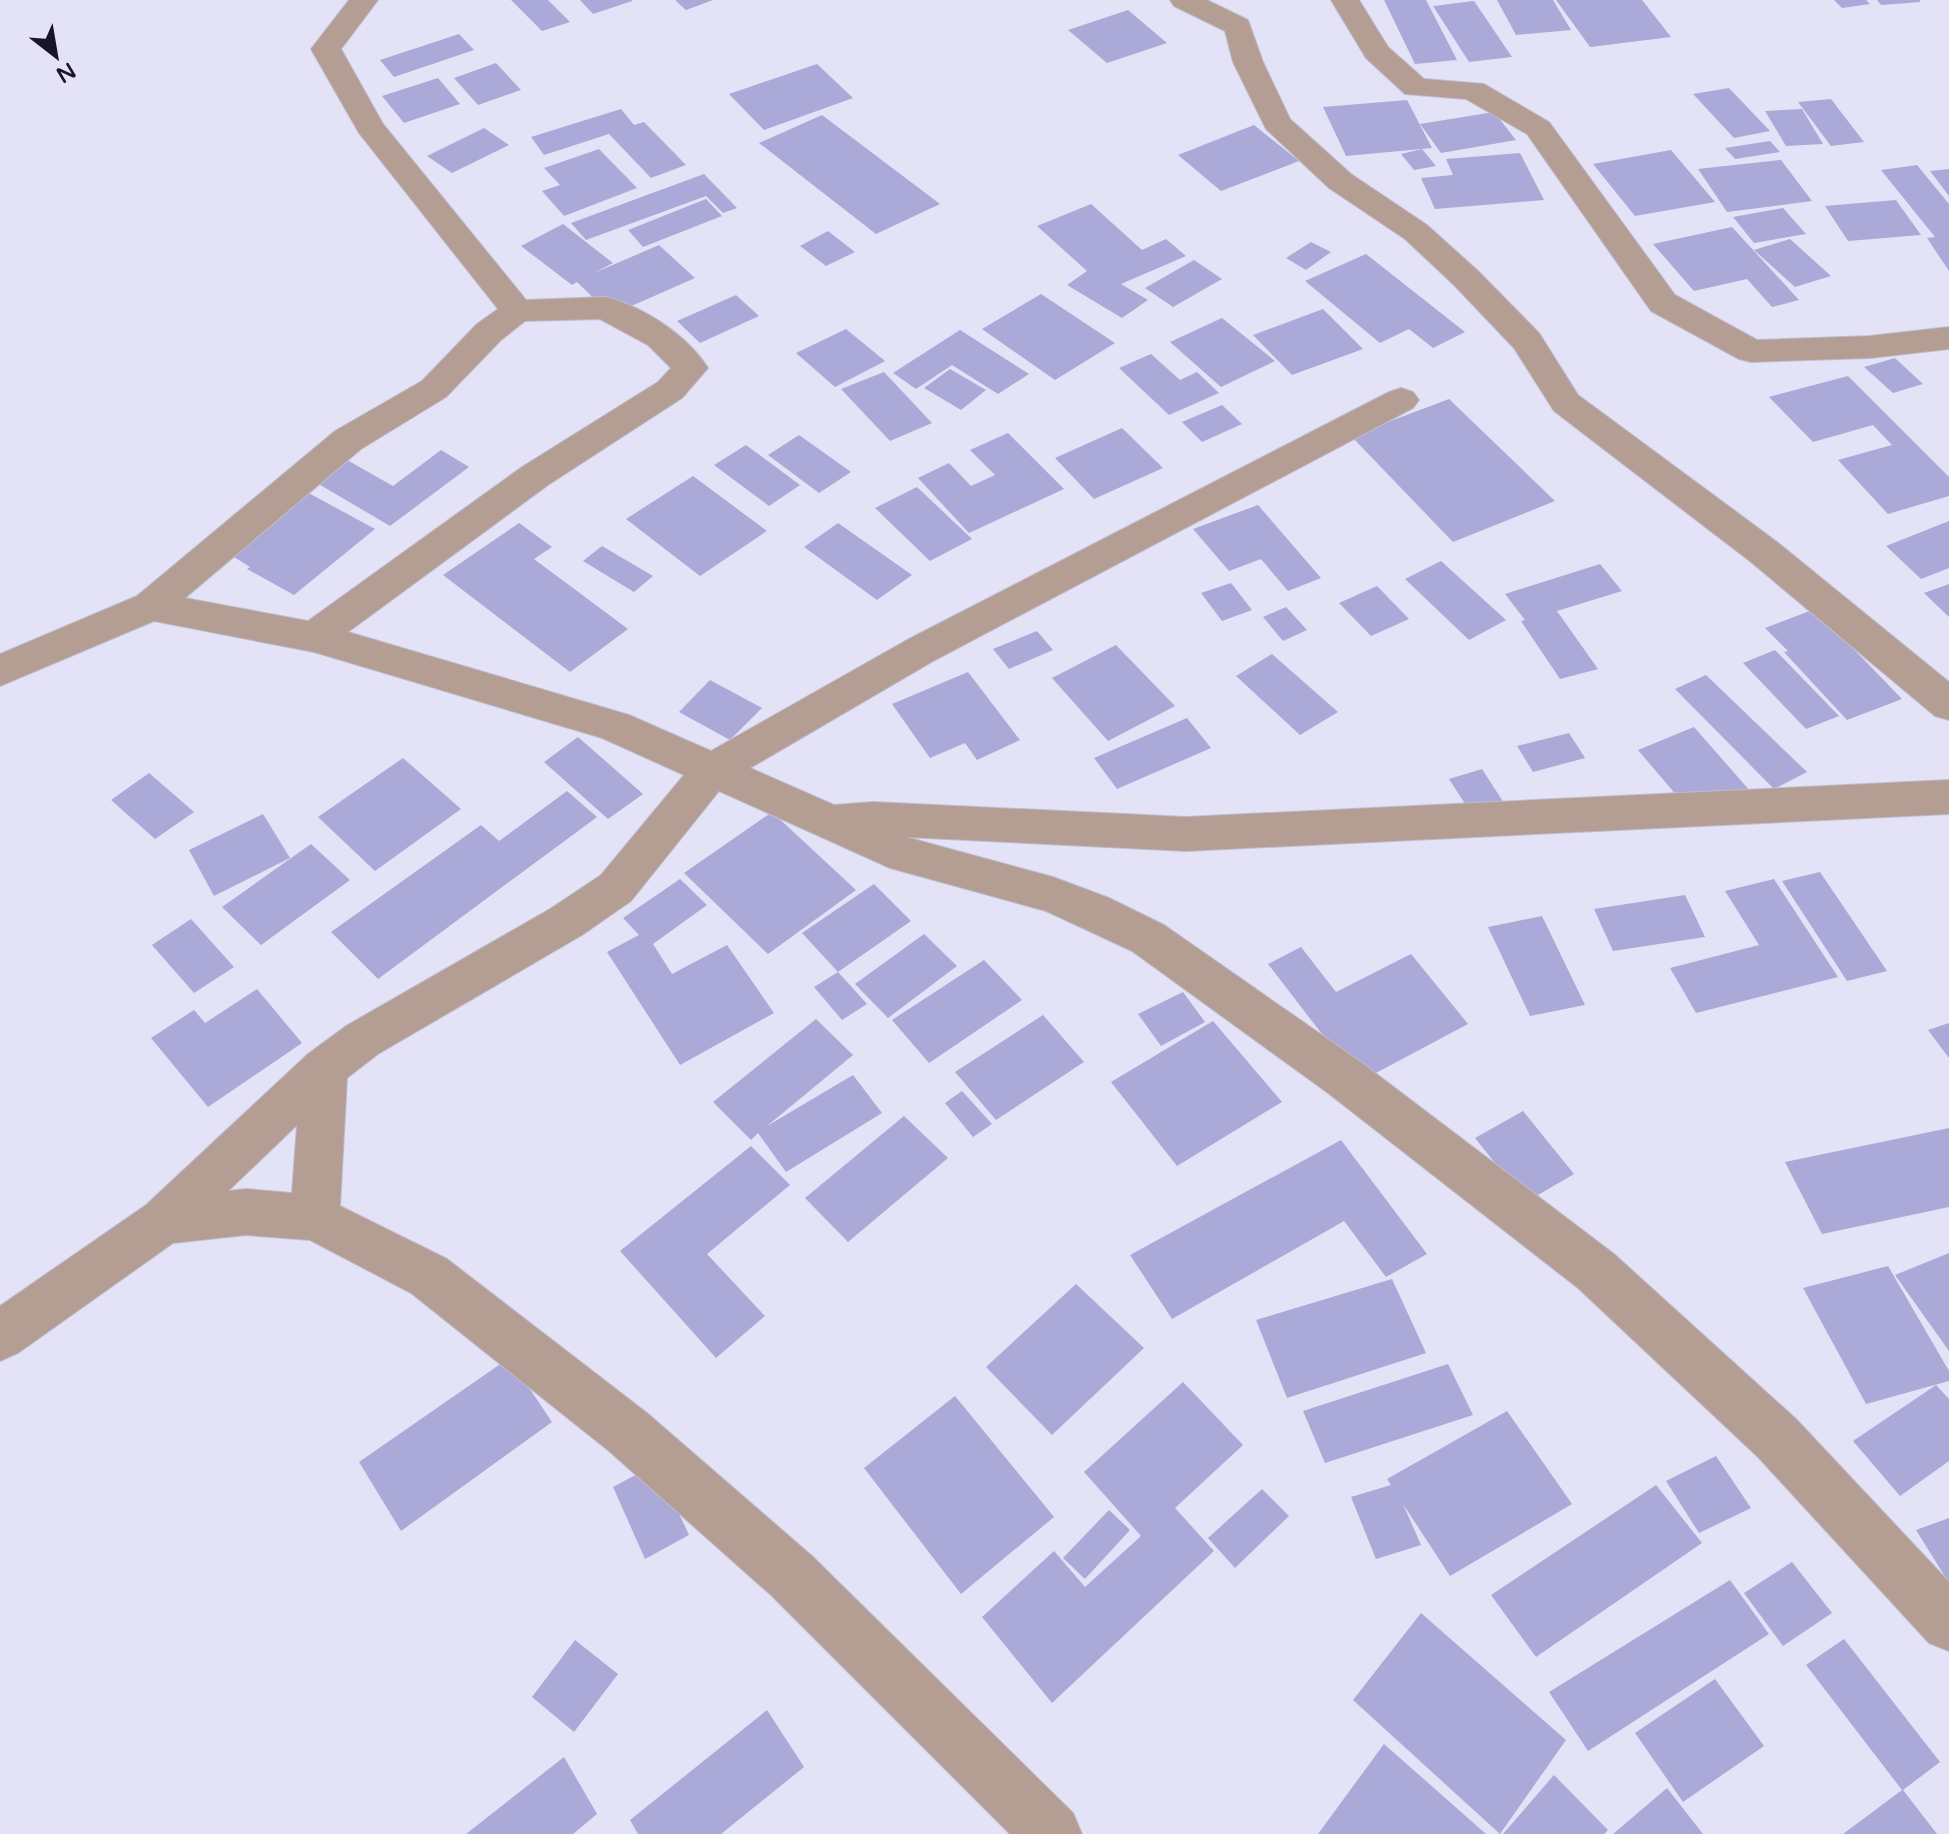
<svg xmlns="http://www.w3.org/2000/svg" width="1949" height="1834" font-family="'Varela Round',sans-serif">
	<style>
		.building { fill: #aba9d8 }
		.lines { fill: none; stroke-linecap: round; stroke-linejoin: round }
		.minor-casing { stroke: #bebdd1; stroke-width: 2 }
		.minor { fill: #b49e93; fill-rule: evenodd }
	</style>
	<rect width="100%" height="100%" fill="#e3e2f6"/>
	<path class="building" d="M511,0H548L570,22L542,31Z
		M580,0H632V1L593,14Z
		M675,0H713L686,10Z
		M1384,0H1426L1457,60L1415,64Z
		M1497,0H1553L1571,30L1516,35Z
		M1556,0H1642L1671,37L1590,47Z
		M1834,0H1866L1870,4L1842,8Z
		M1877,0H1920V2L1881,5Z
		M1474,1L1512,57L1469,62L1433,6Z
		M1128,10L1167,43L1107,63L1068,30Z
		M459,34L474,50L394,77L380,60Z
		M496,63L521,90L478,105L454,78Z
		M817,64L853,98L764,130L729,94Z
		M438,78L460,104L404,123L382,96Z
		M1729,88L1770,131L1734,138L1693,94Z
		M1831,99L1864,142L1831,146L1798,102Z
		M1407,100L1432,148L1346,156L1323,107Z
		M621,109L634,125L644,122L686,165L651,178L609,134L544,155L531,137Z
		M1802,109L1823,144L1786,146L1765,111Z
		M1494,112L1516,140L1441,153L1420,124Z
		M822,115L940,204L876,234L759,143Z
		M1254,125L1299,161L1221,191L1178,155Z
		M484,128L509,145L452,173L427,156Z
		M1770,141L1780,152L1735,159L1725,148Z
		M599,149L637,188L564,216L542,191L560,185L544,168Z
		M1422,149L1436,166L1414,170L1401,154Z
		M1671,150L1715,202L1635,216L1593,164Z
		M1520,153L1544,200L1435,209L1421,178L1453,175L1446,159Z
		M1781,160L1812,201L1727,212L1698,169Z
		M1917,165L1949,204V271L1927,238L1935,237L1881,170Z
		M1949,169V196L1930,171Z
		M704,174L737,208L723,213L706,196L586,240L571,223Z
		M706,199L722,216L643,247L628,230Z
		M1896,200L1921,235L1848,241L1825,206Z
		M1091,204L1142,250L1166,239L1186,256L1121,284L1148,300L1122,318L1067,285L1087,271L1037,226Z
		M1783,208L1806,234L1754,243L1733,217Z
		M563,224L613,263L594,273L659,245L695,278L611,315L577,282L572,285L521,246Z
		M1732,227L1799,300L1772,307L1747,279L1694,291L1653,244Z
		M828,231L855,252L826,266L800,246Z
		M1790,239L1831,276L1795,287L1754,250Z
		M1311,242L1331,252L1306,270L1286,258Z
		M1366,254L1465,332L1433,348L1409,329L1380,343L1305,281Z
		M1194,260L1222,279L1173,307L1145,288Z
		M1041,294L1115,343L1055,380L982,329Z
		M736,295L759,316L700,343L677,321Z
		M1323,309L1363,349L1292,375L1253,335Z
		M1222,318L1275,361L1221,387L1170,342Z
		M846,329L885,361L835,387L796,353Z
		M960,330L1029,374L998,394L952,365L916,389L893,373Z
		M1151,354L1180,380L1197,372L1219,393L1169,415L1119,368Z
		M1895,358L1923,384L1893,393L1864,367Z
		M950,369L986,390L961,410L924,388Z
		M884,372L932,423L890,441L841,389Z
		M1848,376L1949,477V496L1888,514L1838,460L1892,445L1873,425L1813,442L1769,397Z
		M1449,399L1555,501L1453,542L1351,436Z
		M1222,405L1242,424L1202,442L1182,422Z
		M1122,428L1163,468L1094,499L1055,458Z
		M1008,433L1064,489L969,533L918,478L949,463L971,486L995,475L970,450Z
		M799,435L851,472L819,493L768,455Z
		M746,445L800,485L769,506L714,465Z
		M441,450L469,467L390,526L317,483L347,460L393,486Z
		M693,476L767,531L700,576L626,519Z
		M917,487L972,539L930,561L875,508Z
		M305,491L375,529L294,595L247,569L250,567L226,552Z
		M1258,505L1321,578L1288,591L1261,559L1229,571L1193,529Z
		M1949,521V568L1921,579L1886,546Z
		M519,523L552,547L534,559L628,629L570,672L443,575Z
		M838,523L912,575L877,600L804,547Z
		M602,546L653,576L634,592L583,561Z
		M1441,561L1506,620L1469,640L1405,579Z
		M1600,564L1622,591L1557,611L1598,669L1560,679L1521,621L1525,620L1505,594Z
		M1231,583L1252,610L1222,621L1201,593Z
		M1949,584V617L1924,593Z
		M1377,586L1409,619L1371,636L1339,603Z
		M1286,607L1307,630L1283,641L1263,617Z
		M1815,609L1902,699L1847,720L1784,652L1788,651L1765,628Z
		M1037,631L1053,650L1009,669L993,649Z
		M1116,645L1175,706L1108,741L1052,678Z
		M1775,650L1839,716L1806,729L1743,663Z
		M1272,654L1338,712L1300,735L1236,676Z
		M968,672L1020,740L977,760L965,743L930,758L892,704Z
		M1706,675L1807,772L1774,789L1675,689Z
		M710,680L762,708L730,740L679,712Z
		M1187,718L1211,748L1117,789L1094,758Z
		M1694,727L1758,800L1700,823L1638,750Z
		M1569,733L1585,758L1533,772L1517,746Z
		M578,737L643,794L608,819L544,762Z
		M403,758L461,809L375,871L318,817Z
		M1482,769L1513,817L1480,827L1449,779Z
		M149,773L194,812L155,839L111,800Z
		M567,791L597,817L378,979L331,932L481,825L499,841Z
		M772,812L856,890L768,954L684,873Z
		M263,814L290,858L214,896L189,850Z
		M311,844L350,880L261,945L222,907Z
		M1820,872L1887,971L1847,981L1782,881Z
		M680,879L707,905L653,944L672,974L727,945L774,1013L680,1065L607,952L639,935L623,918Z
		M1774,879L1838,977L1696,1013L1670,968L1759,945L1725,891Z
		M874,884L911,921L838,972L867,1004L842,1020L814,987L838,972L802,933Z
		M1685,895L1705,937L1613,951L1594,909Z
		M1542,916L1585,1005L1530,1016L1488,927Z
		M191,919L234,967L194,993L152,945Z
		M924,934L957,966L888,1018L855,984Z
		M1301,947L1336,992L1411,954L1468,1024L1359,1082L1268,964Z
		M984,960L1022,1000L929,1063L892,1020Z
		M257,989L302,1043L208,1107L151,1038L194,1010L205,1023Z
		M1183,992L1205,1022L1161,1046L1138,1014Z
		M1043,1015L1084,1062L996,1120L955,1072Z
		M816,1019L853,1055L767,1126L853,1075L882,1113L786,1172L758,1133L751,1140L713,1102Z
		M1213,1021L1282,1102L1177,1166L1111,1082Z
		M1949,1023V1058L1928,1030Z
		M962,1091L992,1124L973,1137L945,1103Z
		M1523,1111L1574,1174L1526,1202L1475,1138Z
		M904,1116L948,1158L848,1242L805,1198Z
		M1949,1128V1207L1822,1234L1785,1162Z
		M1341,1140L1427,1254L1386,1277L1344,1221L1172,1319L1130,1255Z
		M751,1146L790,1185L707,1254L765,1316L716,1358L620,1251Z
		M1949,1253V1351L1895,1275Z
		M1888,1266L1949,1371V1381L1866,1404L1803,1288Z
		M1392,1279L1426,1353L1287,1398L1256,1320Z
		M1076,1284L1144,1348L1052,1435L986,1367Z
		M509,1358L552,1422L401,1531L359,1462Z
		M1448,1364L1473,1415L1325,1463L1303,1411Z
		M1183,1382L1243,1445L1175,1508L1214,1551L1052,1703L982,1617L1054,1551L1085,1587L1141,1536L1084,1472Z
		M1936,1385L1949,1399V1461L1900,1496L1853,1441Z
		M955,1396L1054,1517L961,1594L864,1468Z
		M1507,1411L1572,1504L1450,1576L1403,1504L1421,1545L1376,1559L1351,1497L1391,1485L1387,1479Z
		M1716,1456L1751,1508L1699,1533L1666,1481Z
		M656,1464L689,1535L645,1559L613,1487Z
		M1656,1485L1702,1543L1536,1657L1491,1595Z
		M1262,1489L1289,1516L1235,1568L1208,1538Z
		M1109,1510L1130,1530L1085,1579L1063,1558Z
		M1949,1518V1583L1916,1530Z
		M1792,1562L1832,1613L1783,1646L1744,1593Z
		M1730,1580L1769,1634L1588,1751L1549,1692Z
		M1421,1613L1566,1740L1500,1834L1353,1700Z
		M1844,1639L1940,1762L1903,1790L1937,1834H1843L1902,1790L1806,1665Z
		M575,1640L618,1674L574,1732L532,1697Z
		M1715,1679L1764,1746L1683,1802L1635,1733Z
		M767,1710L804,1767L721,1834H638L630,1820Z
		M1384,1744L1486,1834H1318Z
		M564,1757L597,1814L573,1834H466Z
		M1554,1775L1608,1830L1604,1834H1503Z
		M1667,1788L1703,1834H1613Z"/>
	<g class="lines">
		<defs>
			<path id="minor" d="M349,0H378L341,49L383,124L526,300L606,297C644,307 687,335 708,368L682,398L548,485L348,632L629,715L711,751L907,640L1389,392L1401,388L1413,392L1419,400L1413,408L935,660L750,768L834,805L873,802L1186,817L1949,780V814L1186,851L906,837L1053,877L1109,898L1164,925L1362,1063L1614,1254L1796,1419L1949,1582V1651L1929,1643L1758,1457L1578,1288L1328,1093L1132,951L1046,911L890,868L719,791L631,901L582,935L378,1054L347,1078L340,1206L447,1259L647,1413L812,1556L1073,1813L1082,1834H1010L772,1596L609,1451L411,1293L310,1240L246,1235L173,1243L18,1353L0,1361V1306L146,1205L308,1054L346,1026L550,909L601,875L684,775L602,738L314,652L154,621L0,686V654L137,596L335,431L422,381L477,324L498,309L359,133L311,49ZM600,319L648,345L671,368L658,382L522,467L308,621L185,598L361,449L446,397L501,340L525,321ZM297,1125L292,1193L246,1189L228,1191Z
				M1170,0H1207L1248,20L1263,62L1290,119L1351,174L1427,225L1478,271L1539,333L1578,395L1777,542L1949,682V720L1935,716L1751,562L1554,411L1514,348L1454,285L1405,239L1329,188L1266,129L1233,62L1225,31L1174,6Z
				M1331,0H1359L1388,47L1424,79L1484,84L1549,122L1675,295L1757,340L1870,336L1949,327V349L1870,358L1751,362L1739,359L1651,311L1527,134L1466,99L1405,94L1366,58Z"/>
		</defs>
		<use href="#minor" class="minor-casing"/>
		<use href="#minor" class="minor"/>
	</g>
	<g transform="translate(56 56) rotate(149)" stroke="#e3e2f6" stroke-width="6" paint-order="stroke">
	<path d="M0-6L14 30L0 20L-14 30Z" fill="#171526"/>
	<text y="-12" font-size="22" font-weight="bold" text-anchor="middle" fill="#171526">N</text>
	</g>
</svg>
